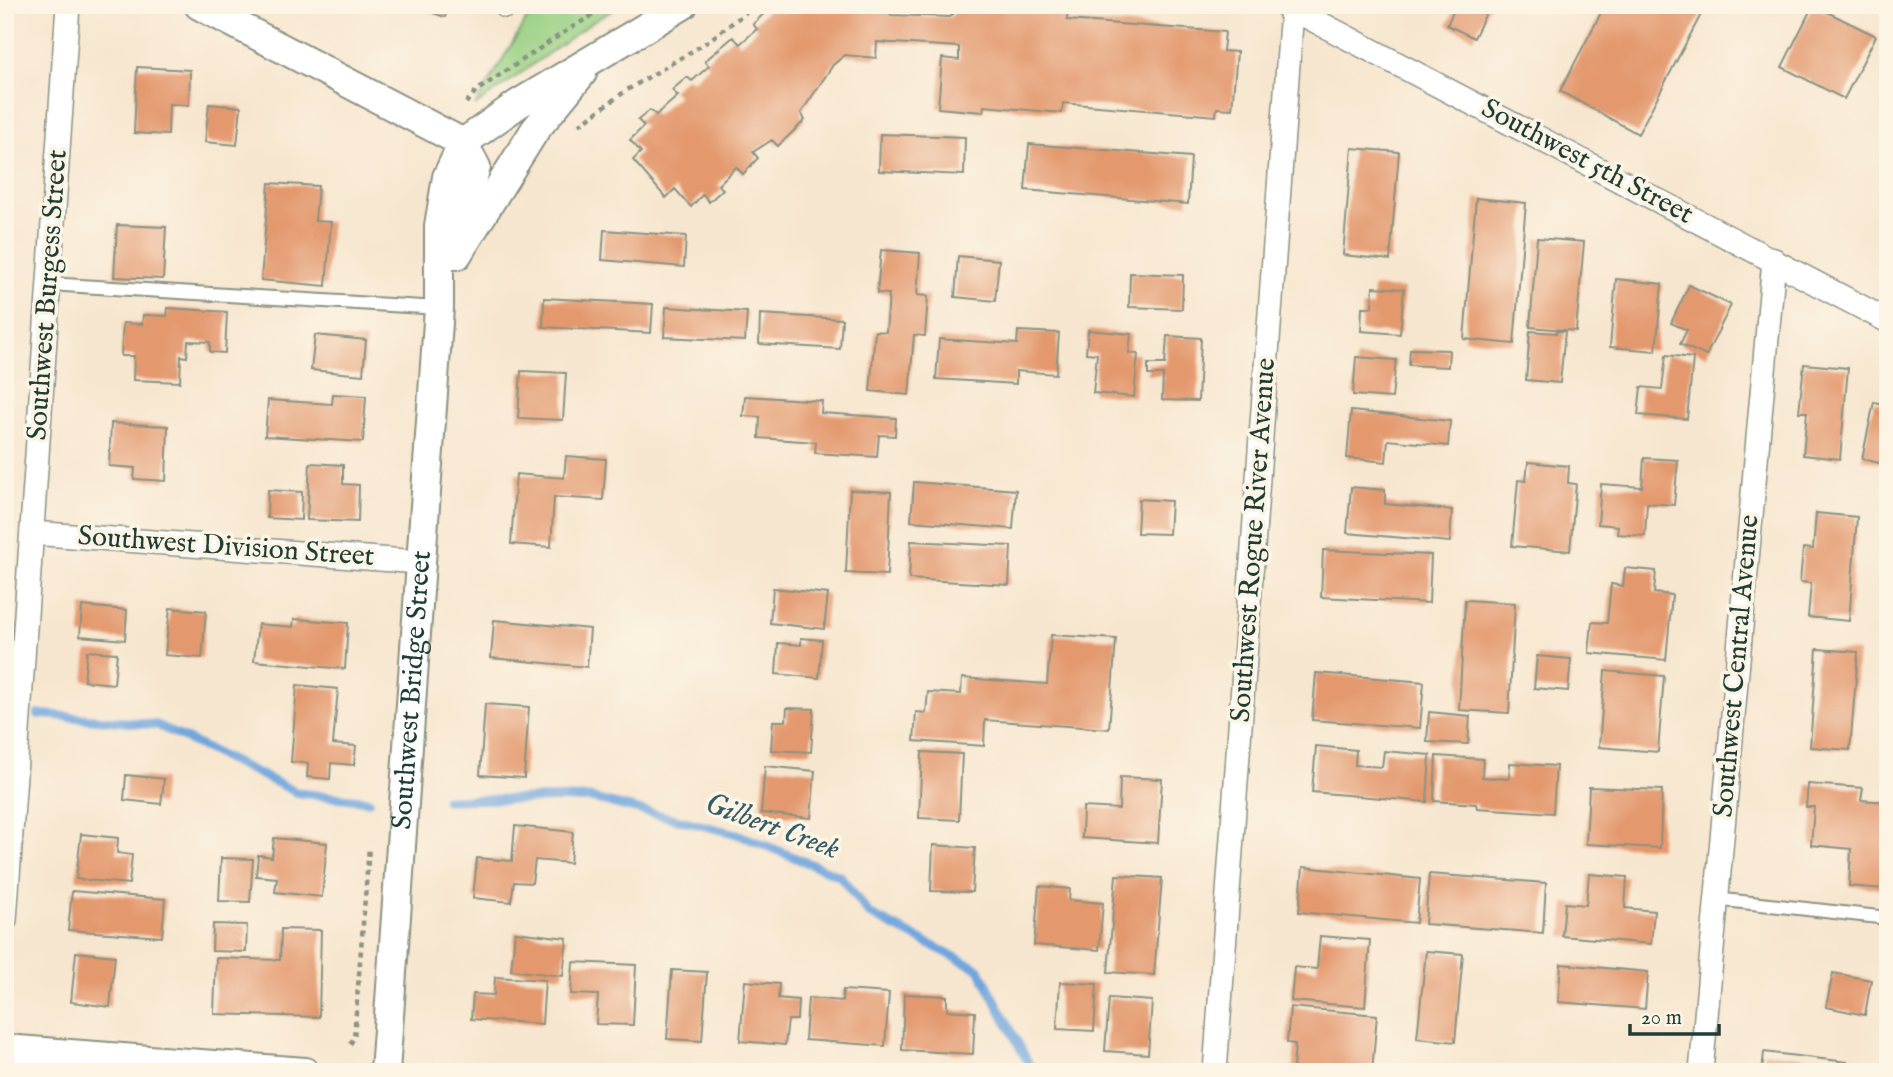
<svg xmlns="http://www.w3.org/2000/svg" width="1893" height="1077" font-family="'IM FELL English',serif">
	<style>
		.green { fill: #98d083; stroke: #5c865c; stroke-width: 2 }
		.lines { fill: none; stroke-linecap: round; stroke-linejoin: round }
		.stream { stroke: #70a6dd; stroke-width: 9 }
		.building { fill: #e3986d }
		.service-casing { stroke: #8b9282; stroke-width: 16 }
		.minor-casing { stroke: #8b9282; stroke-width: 26 }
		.tertiary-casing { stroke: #8b9282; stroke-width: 32 }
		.path { stroke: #8b9282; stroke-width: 4.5; stroke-dasharray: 5 5; stroke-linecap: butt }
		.service { stroke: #fff; stroke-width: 12 }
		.minor { stroke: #fff; stroke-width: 23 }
		.tertiary { stroke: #fff; stroke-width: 28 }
		.labels { text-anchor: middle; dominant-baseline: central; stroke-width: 7; stroke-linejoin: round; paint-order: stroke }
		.street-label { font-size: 28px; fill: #1f3d34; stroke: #fcf5e5 }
		.water-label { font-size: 30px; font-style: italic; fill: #375c67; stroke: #fcf5e5 }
	</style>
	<rect width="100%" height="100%" fill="#fcf5e5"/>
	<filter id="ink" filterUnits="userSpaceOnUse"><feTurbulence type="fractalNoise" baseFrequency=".0143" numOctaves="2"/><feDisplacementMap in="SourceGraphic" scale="14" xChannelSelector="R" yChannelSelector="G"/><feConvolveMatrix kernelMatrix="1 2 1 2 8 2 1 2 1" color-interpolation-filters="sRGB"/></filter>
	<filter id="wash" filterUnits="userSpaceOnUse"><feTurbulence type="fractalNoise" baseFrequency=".00686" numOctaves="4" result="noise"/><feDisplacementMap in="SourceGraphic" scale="28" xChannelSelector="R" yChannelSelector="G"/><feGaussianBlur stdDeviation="1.57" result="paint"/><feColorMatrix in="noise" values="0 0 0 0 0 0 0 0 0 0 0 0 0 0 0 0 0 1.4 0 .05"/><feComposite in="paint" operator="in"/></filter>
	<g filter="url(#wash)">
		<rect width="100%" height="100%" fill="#f7e6cf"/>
		<path class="green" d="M535,5H622L592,22L475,106Z"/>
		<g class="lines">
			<path class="stream" d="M38,714L157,725L298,793L369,801
				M446,800L590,798L737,834L840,876L869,914L979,969L1033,1072"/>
		</g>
		<g id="blocks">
			<path class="building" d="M409,5H449L445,17Z
				M773,5H883L891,15L950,17L961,6L991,9V5H1068L1067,20L1225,32L1223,51L1237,52L1232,109L1217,108L1216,116L1063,103L1062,113L984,106L983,112L938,108L942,58L959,60V47L877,42L876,58L845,55L833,65L801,113L805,120L778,146L772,140L753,152L758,158L743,174L736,167L718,185L723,189L709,202L703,194L691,207L675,189L666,198L633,160L641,152L630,140L644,126L638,120L650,110L656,115L678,96L672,90L687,77L692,81L709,66L705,61L733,37L740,44L757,29L753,24Z
				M1456,5H1490L1474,38L1447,25Z
				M1605,5H1706L1638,134L1560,91Z
				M1813,5L1876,36L1844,99L1782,67Z
				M137,67L190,70L189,105L169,104L168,135L134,133Z
				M209,104L241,107L237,145L205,142Z
				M880,134L965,137L964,175L879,171Z
				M1029,144L1191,157L1188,204L1025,190Z
				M1352,148L1399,152L1390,260L1343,255Z
				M269,183L318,186L315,221L331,222L326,286L261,280Z
				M1476,198L1526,203L1514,344L1464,339Z
				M117,225L166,227L163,279L114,277Z
				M604,230L686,236L684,267L602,260Z
				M1537,238L1584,242L1576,331L1530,327Z
				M881,250L920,253L917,295L928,296L925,336L914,335L909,395L870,391L875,331L886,332L889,294L877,293Z
				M958,256L999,260L995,301L955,297Z
				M1130,273L1183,275L1182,309L1129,307Z
				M1616,279L1662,284L1656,351L1610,347Z
				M1689,285L1731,305L1706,356L1680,344L1687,330L1671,323Z
				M1373,287L1404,289L1400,334L1361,331L1362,307H1372Z
				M544,298L653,304L651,333L543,327Z
				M666,307L747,312L745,341L664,337Z
				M168,308L227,312L225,353L210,352V342L188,341L187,357L181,356L180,382L133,380L134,356H121L123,323L142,324L143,315L167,316Z
				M760,314L842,319L840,349L759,344Z
				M1088,330L1131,334L1129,353L1138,354L1134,397L1093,393L1097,354L1086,353Z
				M1018,331L1059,333L1056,374L1016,371V384L936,379L939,339L1017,344Z
				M1530,331L1556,333L1557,331H1565L1560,383L1526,380Z
				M315,335L366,340L363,375L311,370Z
				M1167,336L1201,338L1198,401L1162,400L1163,375H1148V364H1165Z
				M1410,349L1449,350L1448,367L1409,365Z
				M1666,355L1693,358L1687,419L1638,415L1641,387L1662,389Z
				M1356,357L1396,360L1392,398L1353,395Z
				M1804,364L1848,368L1840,459L1803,455L1807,412H1799Z
				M521,371L566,373L563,420L518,418Z
				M333,394L366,396L363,442L265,436L268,400L332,404Z
				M745,396L822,401L821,413L896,418L895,436L879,435L877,457L815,453L816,442L759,438L760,417L743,416Z
				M1874,402L1888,405V465L1862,459Z
				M1351,411L1450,421L1448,446L1388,440L1386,462L1347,458Z
				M111,423L168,426L166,481L134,479L135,468L109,466Z
				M566,456L606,459L603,500L554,497L551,547L511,544L516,474L564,478Z
				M1644,458L1678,460L1674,505L1647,503L1645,536L1617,534L1618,526L1598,524L1601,484L1642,487Z
				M1528,462L1569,466L1568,483L1576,484L1570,551L1512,546L1518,480L1526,481Z
				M310,463L343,465V484L359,485L358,522L307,520Z
				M914,482L1016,490L1013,529L911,521Z
				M1351,487L1385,490V504L1452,510L1450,542L1347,533Z
				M268,490L302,492L301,520L267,518Z
				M850,490L891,492L887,575L846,573Z
				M1139,499L1171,501L1169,534L1137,533Z
				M1816,513L1857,517L1849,621L1808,617L1811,583L1800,582L1803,548L1813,549Z
				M911,541L1011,546L1009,585L909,579Z
				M1323,550L1431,555L1429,603L1321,597Z
				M1625,568L1656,571L1654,593L1672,595L1666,660L1589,653L1592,622L1607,623L1611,584L1623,586Z
				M773,588L828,594L824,629L770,623Z
				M1465,600L1515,603L1509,713L1459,710Z
				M82,606L127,610L125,640L80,636Z
				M170,608L206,611L202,658L165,655Z
				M294,619L348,623L345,669L254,661L258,624L293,627Z
				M494,620L590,629L587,667L491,658Z
				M1051,635L1116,639L1109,729L985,720L984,746L914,741L916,712L926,713L928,692L961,694L962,678L1047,684Z
				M801,638L822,640L819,678L776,674L778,643L801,645Z
				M1817,649L1858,652L1850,750L1810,747Z
				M87,651L117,653L114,684L84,681Z
				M1537,656L1571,659L1568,691L1534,688Z
				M1605,671L1664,676L1658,752L1599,747Z
				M1316,673L1424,682L1420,728L1312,720Z
				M297,685L338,689L333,744L356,746L354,765L331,763L330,779L307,777L308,763L291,762Z
				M485,704L529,707L524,778L480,775Z
				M787,708L814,709L811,752L771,750L773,721H786Z
				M1429,712L1470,716L1468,744L1427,742Z
				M1316,746L1356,750L1355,765L1382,767L1384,751L1430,755L1427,802L1312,792Z
				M922,752L962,754L959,820L919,818Z
				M1436,756L1483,759L1482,777L1509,779L1510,763L1556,766L1553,813L1477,808L1476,804L1434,801Z
				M765,766L815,771L811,818L761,813Z
				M126,775L164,779L161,804L124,800Z
				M1120,777L1162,779L1158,843L1082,838L1083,807L1119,809Z
				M1808,784L1863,788L1861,800L1888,802V846L1884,889L1849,886L1851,849L1811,845L1814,807H1806Z
				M1589,787L1662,790L1660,848L1586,844Z
				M515,826L573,832L570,863L535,860L532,883L514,882L511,902L473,898L477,858L512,861Z
				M81,834L118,838L117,853L132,855L129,884L76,879Z
				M274,838L327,843L322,897L275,892L277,878L256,876L258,855L272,857Z
				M933,845L975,848L972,892L931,891Z
				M221,858L253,859L250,902L219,901Z
				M1303,867L1420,879L1416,923L1299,912Z
				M1429,874L1546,883L1543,933L1425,924Z
				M1589,874L1627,877L1625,908L1654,911L1651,944L1562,936L1565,903L1586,905Z
				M1116,875L1162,878L1154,975L1108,972Z
				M1039,886L1070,889L1069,900L1103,903L1099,950L1034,945Z
				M72,891L165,899L162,937L68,930Z
				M213,924L247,925L246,952L212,951Z
				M281,929L321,930L319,1017L214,1014L216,958L280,960Z
				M515,932L567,938L563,976L511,970Z
				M1320,936L1370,940L1365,1007L1291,1001L1294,967L1317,969Z
				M1426,951L1463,954L1455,1042L1417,1038Z
				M76,952L115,956L110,1007L71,1002Z
				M573,962L636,965L633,1025L596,1024L598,995L571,994Z
				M1561,964L1648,972L1645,1009L1558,1002Z
				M672,970L707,972L702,1041L667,1039Z
				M1833,973L1871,980L1865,1015L1826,1007Z
				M495,977L545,980L542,1024L471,1019L473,994L494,995Z
				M745,981L779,984L778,998L798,1000L797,1020H788L785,1045L740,1041Z
				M1060,982L1097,984L1094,1031L1057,1029Z
				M843,990L889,993L885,1046L805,1040L808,998L842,1001Z
				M904,994L947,996V1010L975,1012L973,1054L902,1050Z
				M1109,998L1152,1001L1148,1054L1105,1051Z
				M1290,1007L1377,1015L1372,1072H1328L1293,1068L1295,1044L1287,1043Z
				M1764,1052L1847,1062L1846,1072H1762Z"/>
		</g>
	</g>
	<g filter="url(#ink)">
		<use href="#blocks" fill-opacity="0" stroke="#8b9282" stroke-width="2"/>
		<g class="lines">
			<defs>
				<path id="service" d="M48,284L439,308
					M1715,899L1888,918"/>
				<path id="minor" d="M1285,5L1888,321
					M506,6V5
					M32,533L419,562
					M5,920L68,5
					M1215,1072L1292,9
					M1701,1072L1774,260"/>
				<g id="tertiary">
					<path d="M199,5L463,143"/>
					<path d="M463,143L518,104L683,5"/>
					<path d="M458,243L461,215L476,167L463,143"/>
					<path d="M457,255L535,130L582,73"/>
					<path d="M5,1049L305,1072"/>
					<path id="s1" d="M385,1072L439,308V226L447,177L463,143"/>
				</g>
			</defs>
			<use href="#service" class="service-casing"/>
			<use href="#minor" class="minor-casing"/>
			<use href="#tertiary" class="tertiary-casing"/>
			<path class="path" d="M466,103L476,91L569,29L610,5
				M579,125L627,90L704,44L756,5
				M350,1044L354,1038L369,847"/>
			<use href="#service" class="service"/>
			<use href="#minor" class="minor"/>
			<use href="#tertiary" class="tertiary"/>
		</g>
	</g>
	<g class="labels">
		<g class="street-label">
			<text transform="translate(1587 162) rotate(28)">Southwest 5th Street</text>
			<text transform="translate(48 295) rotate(-86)">Southwest Burgess Street</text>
			<text transform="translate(1254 540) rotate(-86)">Southwest Rogue River Avenue</text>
			<text transform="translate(226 547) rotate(4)">Southwest Division Street</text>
			<text transform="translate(1737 666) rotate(-85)">Southwest Central Avenue</text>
			<text stroke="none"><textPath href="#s1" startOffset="383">Southwest Bridge Street</textPath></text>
		</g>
		<g class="water-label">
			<text transform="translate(772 827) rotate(20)">Gilbert Creek</text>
		</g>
	</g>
	<rect width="1893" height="1077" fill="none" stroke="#fcf5e5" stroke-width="28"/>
	<path d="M1630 1024v10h89v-10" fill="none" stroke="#1f3d34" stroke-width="3.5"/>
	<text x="1641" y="1024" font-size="21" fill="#1f3d34" stroke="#fcf5e5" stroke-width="5" paint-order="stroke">20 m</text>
</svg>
